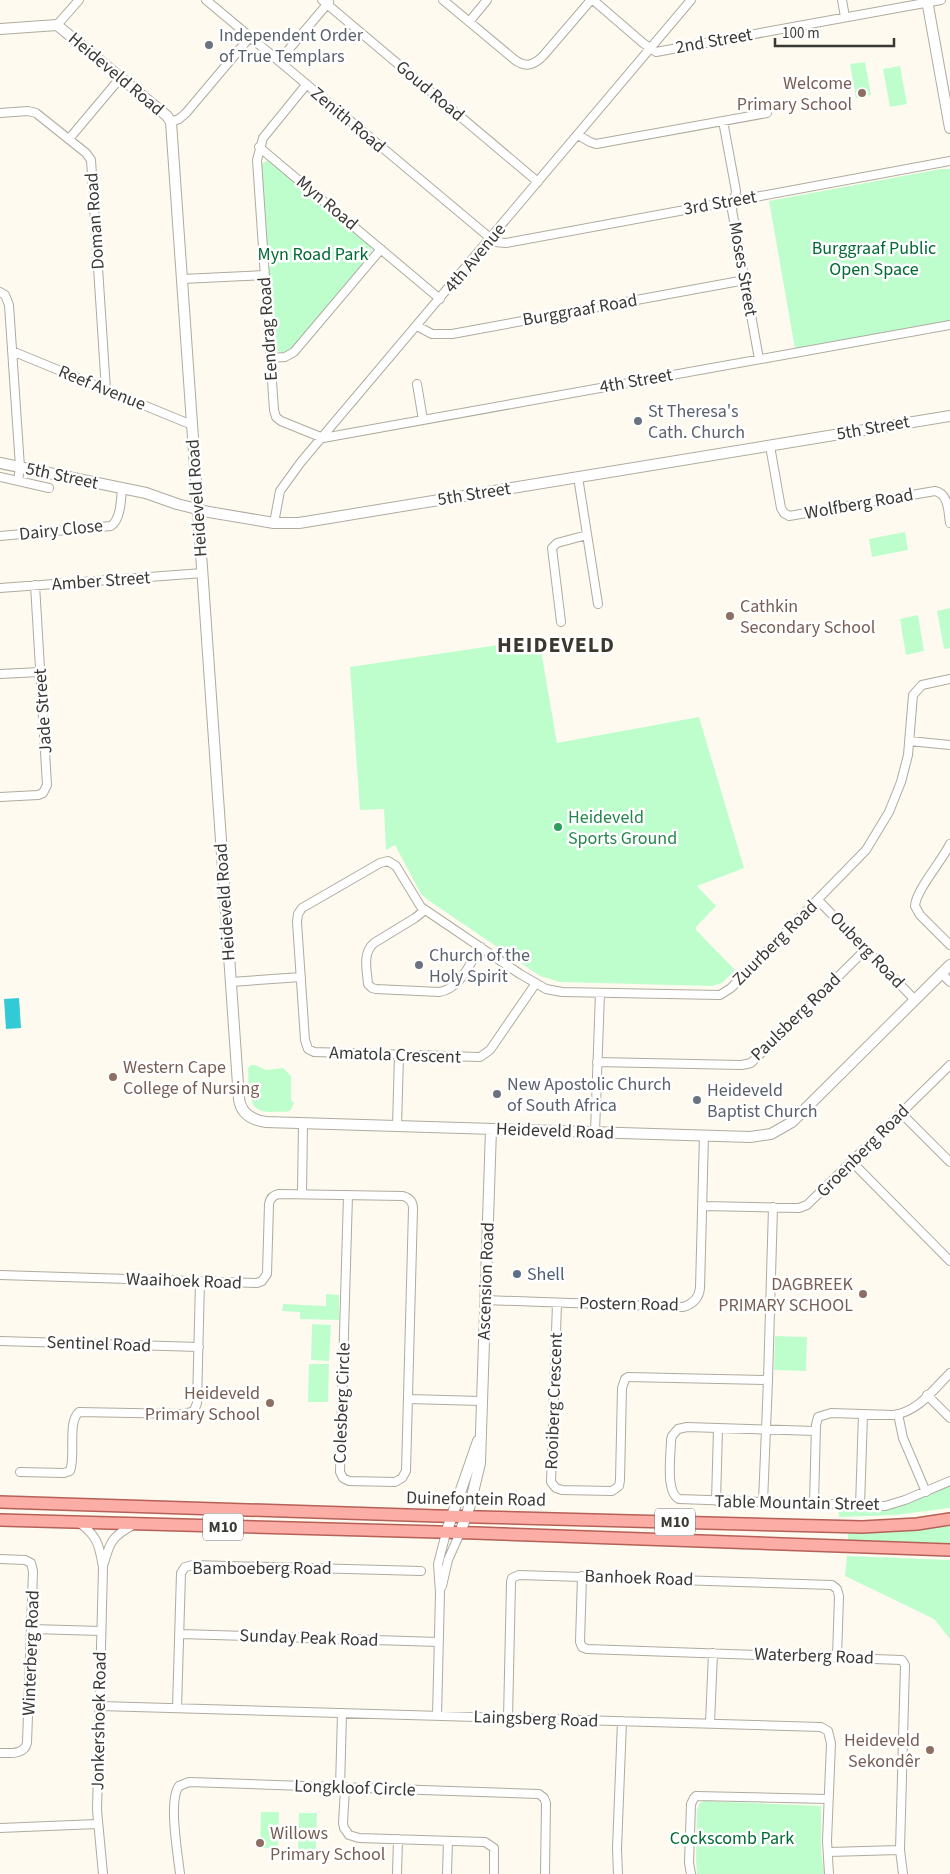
<svg xmlns="http://www.w3.org/2000/svg" width="950" height="1874" font-family="'Source Sans 3',sans-serif">
	<style>
		.green { fill: #befecd }
		.water { fill: #32cad4 }
		.lines { fill: none; stroke-linecap: round; stroke-linejoin: round }
		.street-casing { stroke: #b0ab9f; stroke-width: 10 }
		.secondary-casing { stroke: #b0ab9f; stroke-width: 12 }
		.primary-casing { stroke: #b66157; stroke-width: 14 }
		.street { stroke: #fff; stroke-width: 8 }
		.secondary { stroke: #fff; stroke-width: 10 }
		.primary { stroke: #fbada6; stroke-width: 11 }
		.worship-dot { fill: #6b7280; stroke: #fff; stroke-width: 2 }
		.education-dot { fill: #8d6e63; stroke: #fff; stroke-width: 2 }
		.leisure-dot { fill: #2e9e5b; stroke: #fff; stroke-width: 2 }
		.service-dot { fill: #5c6f8a; stroke: #fff; stroke-width: 2 }
		.labels { text-anchor: middle; dominant-baseline: central; stroke-width: 5; stroke-linejoin: round; paint-order: stroke }
		.shield { fill: #fff; stroke: #767471; stroke-width: 1 }
		.shield-label { font-size: 16px; font-weight: bold; fill: #3b3934 }
		.worship-label { font-size: 18px; fill: #5b616d; stroke: #fff; text-anchor: start }
		.street-label { font-size: 18px; fill: #3b3934; stroke: #fff }
		.education-label { font-size: 18px; fill: #785e54; stroke: #fff; text-anchor: end }
		.park-label { font-size: 18px; fill: #016a33; stroke: #fff }
		.leisure-label { font-size: 18px; fill: #27864d; stroke: #fff; text-anchor: start }
		.service-label { font-size: 18px; fill: #4e5e75; stroke: #fff; text-anchor: start }
		.district-label { font-size: 22px; font-weight: bold; letter-spacing: 1px; fill: #3d382e; stroke: #fff }
	</style>
	<rect width="100%" height="100%" fill="#fefaf0"/>
	<path class="green" d="M865,62L871,95L856,98L850,64Z
		M900,66L907,104L890,107L883,69Z
		M267,161H271L369,244L372,250L369,257L291,350L286,353L277,351L273,344L261,167L263,163Z
		M941,169H950V321L795,349L769,201Z
		M905,532L908,550L872,557L869,539Z
		M950,608V648L944,649L937,611Z
		M918,615L924,651L906,655L900,619Z
		M539,639L557,743L699,717L744,868L697,886L716,906L696,927V930L735,970L722,983L712,986L560,982L540,976L428,900L421,894L395,845L386,850L384,809L360,810L350,667Z
		M251,1065H255L266,1070L283,1068L291,1076V1100L294,1103L291,1110L287,1112C279,1111 270,1113 262,1111C246,1107 249,1081 248,1068Z
		M326,1294L339,1295V1320L300,1319V1312L282,1311L283,1304L326,1306Z
		M312,1324L331,1325L329,1361L311,1360Z
		M775,1336L807,1337L806,1371L774,1370Z
		M309,1364H329L328,1402H308Z
		M950,1484V1508L895,1515L839,1517L838,1508H887L899,1506Z
		M950,1526V1543L848,1540V1532L898,1531Z
		M847,1556L950,1560V1639L934,1619L845,1576Z
		M704,1801L821,1806V1850L824,1874H697L696,1859L697,1810L700,1803Z
		M261,1812H279L278,1848H260Z
		M299,1813H317L316,1850L298,1849Z"/>
	<path class="water" d="M19,998L21,1028L6,1029L4,999Z"/>
	<g class="lines">
		<defs>
			<path id="street" d="M206,0L495,242L506,243L950,161
				M322,0L538,182
				M443,0L515,60C526,68 534,65 543,56L591,0
				M593,0L643,43L656,52L941,0
				M842,0L845,17
				M469,22L487,0
				M57,25L79,0
				M279,61L329,2
				M306,85L263,138L257,160L274,410L276,417L281,421L323,438L950,325
				M0,113L28,111L36,113L86,153L91,160L106,390
				M723,121L736,191L732,210L759,359
				M171,122L179,119L186,113L250,37
				M578,135L590,142L596,144L767,113
				M69,139L121,77
				M259,147L440,299
				M182,279L264,275
				M0,292L5,295L9,305L20,467L18,481
				M417,326L432,334H452L745,280
				M12,351L192,425
				M270,358L285,357L294,352L381,249
				M417,384L423,420
				M770,446L781,508L784,513L789,516L935,491C949,494 948,511 950,523
				M0,477L49,488
				M578,477L598,604
				M274,523L280,491L301,462L691,0
				M0,536L111,526C121,519 121,499 122,488
				M0,588L203,573
				M561,622L552,548L557,543L587,535
				M0,674L40,672
				M909,741L950,745
				M0,797L38,795L43,793L47,785L35,585
				M950,844C942,861 916,890 915,906L920,915L950,945
				M818,900L915,1000
				M425,910L415,918L374,943C362,953 367,971 368,984L372,988L376,989L439,992C461,989 469,963 481,947
				M941,973L950,982
				M231,982L301,977
				M536,983L490,1050L480,1057L314,1052L308,1049L305,1040L297,922L298,914L302,908L380,863L388,861L396,866L421,907L520,974L546,989L562,992L720,995L731,988L866,850L889,812L901,782L908,755L913,695L922,685L950,679
				M597,1062L742,1065L751,1063L866,949
				M901,1113L950,1162
				M397,1126L399,1055
				M595,1132L600,993
				M852,1162L950,1261
				M302,1194L303,1123
				M702,1206L799,1208L807,1205L950,1065
				M0,1275L257,1283L262,1281L267,1274L269,1204C270,1198 273,1195 279,1194L403,1196C410,1198 413,1202 413,1209L406,1471L402,1478L395,1482L349,1481L343,1478L340,1472L348,1195
				M485,1300L683,1307C693,1304 699,1298 700,1288L704,1135
				M557,1303L551,1482L556,1488L562,1490L612,1491L619,1486L620,1480L622,1388L625,1379L628,1377L768,1380L773,1207
				M0,1341L199,1347
				M927,1395L950,1418
				M408,1399L482,1401
				M898,1414L903,1438L926,1492
				M815,1431L687,1427L678,1429L672,1436L671,1440C671,1455 665,1492 679,1499L885,1506L905,1500L950,1481
				M20,1472L64,1473L70,1471C76,1456 67,1422 79,1412L184,1414L194,1411L197,1403L200,1281
				M716,1501L718,1429
				M763,1502L768,1380
				M814,1504L816,1425L818,1417L831,1413L893,1415C918,1412 933,1390 950,1373
				M860,1506L863,1414
				M80,1523C98,1537 99,1545 103,1567L97,1810L103,1874
				M0,1559L25,1560L31,1563L33,1571L27,1743C24,1755 10,1753 0,1753
				M104,1563C110,1541 113,1536 133,1525
				M582,1576L580,1642L582,1647L587,1649L902,1660L905,1665L900,1850L903,1874
				M442,1586L448,1560L460,1533
				M32,1629L101,1631
				M180,1634L439,1642
				M100,1706L821,1727L828,1731L831,1743L827,1841L829,1874
				M177,1708L181,1573L185,1567L193,1565L421,1571
				M437,1716L440,1593L438,1564L446,1533
				M508,1718L511,1582L512,1578L519,1575L832,1585L837,1589L839,1596L837,1657
				M710,1723L713,1653
				M340,1788L342,1713
				M345,1788L343,1823L344,1828L349,1835L359,1838L485,1842L494,1848V1874
				M0,1828L97,1824
				M828,1852L900,1850
				M180,1874C178,1855 168,1800 179,1786L189,1782L539,1794L544,1798L546,1803L545,1874
				M397,1874L398,1839
				M447,1874L448,1841
				M618,1874L617,1849L622,1721
				M691,1874L689,1863L691,1804L694,1798L696,1796L828,1799"/>
			<path id="secondary" d="M927,0L950,128
				M0,29L57,25L167,116L171,122L239,1099C241,1114 252,1120 266,1122L750,1137L771,1134L792,1122L950,965
				M0,463L146,493L177,504L209,512L274,523H299L950,416
				M446,1533L478,1441
				M460,1533L470,1505L480,1463L491,1129"/>
			<path id="primary" d="M0,1502L438,1516L862,1527L917,1524L950,1519
				M0,1520L475,1533L950,1550"/>
		</defs>
		<use href="#street" class="street-casing"/>
		<use href="#secondary" class="secondary-casing"/>
		<use href="#primary" class="primary-casing"/>
		<use href="#street" class="street"/>
		<use href="#secondary" class="secondary"/>
		<use href="#primary" class="primary"/>
	</g>
	<g class="worship-dot">
		<circle cx="209" cy="45" r="5"/>
		<circle cx="638" cy="421" r="5"/>
		<circle cx="419" cy="965" r="5"/>
		<circle cx="497" cy="1094" r="5"/>
		<circle cx="697" cy="1100" r="5"/>
	</g>
	<g class="education-dot">
		<circle cx="862" cy="93" r="5"/>
		<circle cx="730" cy="616" r="5"/>
		<circle cx="113" cy="1077" r="5"/>
		<circle cx="863" cy="1294" r="5"/>
		<circle cx="270" cy="1403" r="5"/>
		<circle cx="930" cy="1750" r="5"/>
		<circle cx="260" cy="1843" r="5"/>
	</g>
	<circle class="leisure-dot" cx="558" cy="827" r="5"/>
	<circle class="service-dot" cx="517" cy="1274" r="5"/>
	<g class="labels">
		<g class="shield">
			<rect x="655" y="1508.5" width="40" height="27" rx="4"/>
			<rect x="203" y="1513.5" width="40" height="27" rx="4"/>
		</g>
		<g class="shield-label">
			<text x="675" y="1522">M10</text>
			<text x="223" y="1527">M10</text>
		</g>
		<g class="worship-label">
			<text x="219" y="35">Independent Order<tspan x="219" dy="21">of True Templars</tspan></text>
			<text x="648" y="411">St Theresa's<tspan x="648" dy="21">Cath. Church</tspan></text>
			<text x="429" y="955">Church of the<tspan x="429" dy="21">Holy Spirit</tspan></text>
			<text x="507" y="1084">New Apostolic Church<tspan x="507" dy="21">of South Africa</tspan></text>
			<text x="707" y="1090">Heideveld<tspan x="707" dy="21">Baptist Church</tspan></text>
		</g>
		<g class="street-label">
			<text transform="translate(714 41) rotate(-10)">2nd Street</text>
			<text transform="translate(116 74) rotate(40)">Heideveld Road</text>
			<text transform="translate(430 91) rotate(40)">Goud Road</text>
			<text transform="translate(348 120) rotate(40)">Zenith Road</text>
			<text transform="translate(327 203) rotate(40)">Myn Road</text>
			<text transform="translate(720 203) rotate(-10)">3rd Street</text>
			<text transform="translate(95 221) rotate(-94)">Doman Road</text>
			<text transform="translate(475 258) rotate(-50)">4th Avenue</text>
			<text transform="translate(743 269) rotate(80)">Moses Street</text>
			<text transform="translate(580 310) rotate(-10)">Burggraaf Road</text>
			<text transform="translate(268 329) rotate(-94)">Eendrag Road</text>
			<text transform="translate(636 381) rotate(-10)">4th Street</text>
			<text transform="translate(102 388) rotate(22)">Reef Avenue</text>
			<text transform="translate(873 428) rotate(-10)">5th Street</text>
			<text transform="translate(62 476) rotate(12)">5th Street</text>
			<text transform="translate(474 494) rotate(-9)">5th Street</text>
			<text transform="translate(197 498) rotate(-94)">Heideveld Road</text>
			<text transform="translate(859 504) rotate(-10)">Wolfberg Road</text>
			<text transform="translate(61 530) rotate(-6)">Dairy Close</text>
			<text transform="translate(101 581) rotate(-4)">Amber Street</text>
			<text transform="translate(43 711) rotate(-94)">Jade Street</text>
			<text transform="translate(225 902) rotate(-94)">Heideveld Road</text>
			<text transform="translate(775 943) rotate(-45)">Zuurberg Road</text>
			<text transform="translate(867 950) rotate(46)">Ouberg Road</text>
			<text transform="translate(796 1017) rotate(-44)">Paulsberg Road</text>
			<text transform="translate(395 1055) rotate(2)">Amatola Crescent</text>
			<text transform="translate(555 1131) rotate(2)">Heideveld Road</text>
			<text transform="translate(863 1151) rotate(-45)">Groenberg Road</text>
			<text transform="translate(184 1281) rotate(2)">Waaihoek Road</text>
			<text transform="translate(486 1281) rotate(-88)">Ascension Road</text>
			<text transform="translate(629 1304) rotate(1)">Postern Road</text>
			<text transform="translate(99 1344) rotate(2)">Sentinel Road</text>
			<text transform="translate(554 1401) rotate(-88)">Rooiberg Crescent</text>
			<text transform="translate(342 1403) rotate(-88)">Colesberg Circle</text>
			<text transform="translate(476 1499) rotate(1)">Duinefontein Road</text>
			<text transform="translate(797 1503) rotate(1)">Table Mountain Street</text>
			<text x="262" y="1568">Bamboeberg Road</text>
			<text transform="translate(639 1578) rotate(2)">Banhoek Road</text>
			<text transform="translate(309 1638) rotate(2)">Sunday Peak Road</text>
			<text transform="translate(31 1653) rotate(-88)">Winterberg Road</text>
			<text transform="translate(814 1656) rotate(2)">Waterberg Road</text>
			<text transform="translate(536 1719) rotate(2)">Laingsberg Road</text>
			<text transform="translate(99 1721) rotate(-89)">Jonkershoek Road</text>
			<text transform="translate(355 1788) rotate(2)">Longkloof Circle</text>
		</g>
		<g class="education-label">
			<text x="852" y="83">Welcome<tspan x="852" dy="21">Primary School</tspan></text>
			<text x="740" y="606" text-anchor="start">Cathkin<tspan x="740" dy="21">Secondary School</tspan></text>
			<text x="123" y="1067" text-anchor="start">Western Cape<tspan x="123" dy="21">College of Nursing</tspan></text>
			<text x="853" y="1284">DAGBREEK<tspan x="853" dy="21">PRIMARY SCHOOL</tspan></text>
			<text x="260" y="1393">Heideveld<tspan x="260" dy="21">Primary School</tspan></text>
			<text x="920" y="1740">Heideveld<tspan x="920" dy="21">Sekondêr</tspan></text>
			<text x="270" y="1833" text-anchor="start">Willows<tspan x="270" dy="21">Primary School</tspan></text>
		</g>
		<g class="park-label">
			<text x="874" y="248">Burggraaf Public<tspan x="874" dy="21">Open Space</tspan></text>
			<text x="313" y="254">Myn Road Park</text>
			<text x="732" y="1838">Cockscomb Park</text>
		</g>
		<g class="leisure-label">
			<text x="568" y="817">Heideveld<tspan x="568" dy="21">Sports Ground</tspan></text>
		</g>
		<g class="service-label">
			<text x="527" y="1274">Shell</text>
		</g>
		<g class="district-label">
			<text x="556" y="645">HEIDEVELD</text>
		</g>
	</g>
	<path d="M775 38v8h119v-8" fill="none" stroke="#3b3934" stroke-width="2.5"/>
	<text x="782" y="38" font-size="15" fill="#3b3934" stroke="#ffffff" stroke-width="4" paint-order="stroke">100 m</text>
</svg>
